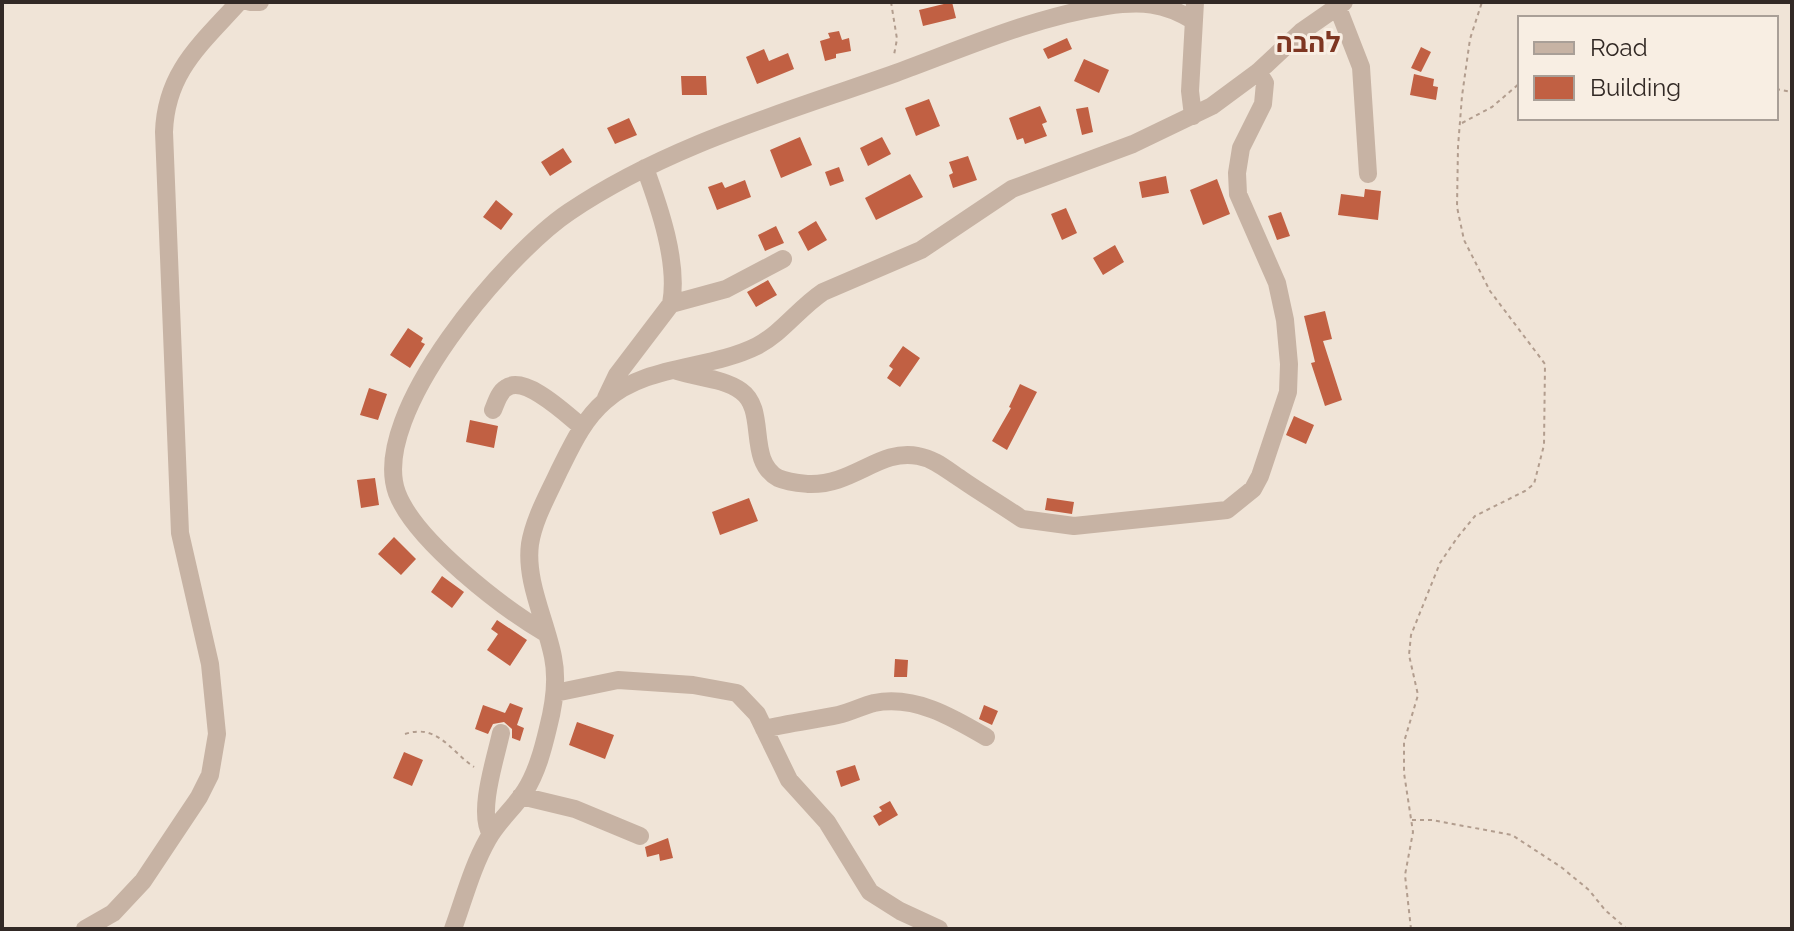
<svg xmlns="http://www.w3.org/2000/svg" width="1794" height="931" font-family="Raleway,Heebo,sans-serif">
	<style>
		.building { fill: #c16043 }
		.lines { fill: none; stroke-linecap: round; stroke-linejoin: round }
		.path { stroke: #b29d8e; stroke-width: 2; stroke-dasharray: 4 4; stroke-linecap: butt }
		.minor { stroke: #c7b3a4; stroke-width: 18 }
		.labels { text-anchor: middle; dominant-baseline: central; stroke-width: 6; stroke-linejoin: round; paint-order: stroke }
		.quarter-label { font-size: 28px; font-weight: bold; fill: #7e3622; stroke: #f8eee3 }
	</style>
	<rect width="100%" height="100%" fill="#f0e4d7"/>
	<path class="building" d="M952,2L956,18L923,26L919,10Z
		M839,31L842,40L849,38L851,51L836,54V58L825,61L820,41L830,38L828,33Z
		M1067,38L1072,49L1048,59L1043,49Z
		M1421,47L1431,52L1421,72L1411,68Z
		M764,49L769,61L788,53L794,69L757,84L746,57Z
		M1084,59L1109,70L1099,93L1074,81Z
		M1414,74L1434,79L1433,86L1438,87L1436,100L1410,95Z
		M681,76H706L707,95H682Z
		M929,99L940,126L916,136L905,108Z
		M1040,106L1047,122L1042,124L1047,136L1025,144L1023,138L1017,140L1009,118Z
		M1088,107L1093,132L1082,135L1076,109Z
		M629,118L637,135L615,144L607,128Z
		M800,137L812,165L781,178L770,150Z
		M882,137L891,154L868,166L860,148Z
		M563,148L572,162L550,176L541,162Z
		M968,156L977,180L953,188L949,175L953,173L949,162Z
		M839,167L844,181L830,186L825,172Z
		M910,174L923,197L876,220L865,198Z
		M1166,176L1169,193L1142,198L1139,182Z
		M1217,179L1230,214L1203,225L1190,190Z
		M745,180L751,197L717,210L708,187L722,182L725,188Z
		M1365,189L1381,191L1378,220L1338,215L1341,194L1364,197Z
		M496,200L513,214L501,230L483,217Z
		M1066,208L1077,233L1062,240L1051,214Z
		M1281,212L1290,236L1277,240L1268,216Z
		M816,221L827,240L808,251L798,232Z
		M776,226L784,243L765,251L758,235Z
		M1115,245L1124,262L1103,275L1093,258Z
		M768,280L777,295L756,307L747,292Z
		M1325,311L1332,339L1323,341L1342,400L1325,406L1311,363L1315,362L1304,316Z
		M408,328L423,338L421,342L425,344L410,368L390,355Z
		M903,346L920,358L900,387L887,378L893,369L889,366Z
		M1020,384L1037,392L1007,450L992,441L1011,408L1009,407Z
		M369,388L387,394L378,420L360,415Z
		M1294,416L1314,425L1306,444L1286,435Z
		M470,420L498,426L494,448L466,442Z
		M375,478L379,505L361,508L357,480Z
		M749,498L758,521L720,535L712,512Z
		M1047,498L1074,502L1072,514L1045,510Z
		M394,537L416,559L401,575L378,554Z
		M442,576L464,592L452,608L431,592Z
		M497,620L527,640L510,666L487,650L498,634L491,629Z
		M895,659L908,660L907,677H894Z
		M510,703L523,708L517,725L524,728L520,741L512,738V729L504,722L493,724L488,734L475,729L483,705L505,713Z
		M984,705L998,711L992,725L979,719Z
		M577,722L614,735L605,759L569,745Z
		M404,752L423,760L412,786L393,778Z
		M855,765L860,780L841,787L836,771Z
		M890,801L898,815L879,826L873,816L882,811L879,807Z
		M668,838L673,858L660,861L659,854L647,857L645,847Z"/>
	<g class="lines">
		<path class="path" d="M891,2L897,39L894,55
			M1776,89L1792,92
			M1462,123L1492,107L1520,83
			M405,734C438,723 451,752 474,767
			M1412,820H1432L1512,835L1561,867L1589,890L1605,910L1627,929
			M1411,929L1405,875L1413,832L1404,773V742L1418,695L1409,655L1411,635L1440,563L1457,538L1475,516L1525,491L1534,484L1544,445L1545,364L1490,291L1464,240L1457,207L1458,147L1462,96L1470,39L1482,2"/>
		<path class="minor" d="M250,2H260
			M1338,8L1361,67L1368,174
			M1193,116L1190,91L1195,2
			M671,304L726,289L783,259
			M677,371C698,378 723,378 741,391C768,410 746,460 778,478C787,482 798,483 808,484C853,486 880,448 918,456C935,459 947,470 961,479C981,493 1002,505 1022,519L1074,526L1227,510L1253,489L1260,476L1288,392L1289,364L1285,320L1277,283L1238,194L1237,173L1241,148L1263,104L1265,83L1258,72
			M606,398L617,375L671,304C679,263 659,206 645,168
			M493,410C496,403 499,392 506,388C525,374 567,415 582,427
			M547,634C504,609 415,541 397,493C368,414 508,253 569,212C668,145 784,113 896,73C964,48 1034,17 1106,6C1140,1 1164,2 1194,21
			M555,693L618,680L693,685L737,693L757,714L789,780L827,822L870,892L900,911L939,929
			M764,729C788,723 814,720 838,715C851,712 862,706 874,703C915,695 952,717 986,737
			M521,796L575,809L640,836
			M491,834C477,813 496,757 501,733
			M85,929L113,913L143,881L199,797L210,775L217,734L210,664L180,533L164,132C166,72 201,44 239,2
			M453,929C464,899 472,867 488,839C498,821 514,808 525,791C537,772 543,749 548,728C554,705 558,681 553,657C546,621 525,581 530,544C534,519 548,495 559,471C572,445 583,420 605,401C646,364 709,370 757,346C782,333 799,308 823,292L921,250L1012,189L1133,144L1212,106L1258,72L1301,32L1344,2"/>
	</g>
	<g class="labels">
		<g class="quarter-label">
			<text x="1308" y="42">להבה</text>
		</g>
	</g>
	<rect width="1794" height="931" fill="none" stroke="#322925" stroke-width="8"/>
	<rect x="1518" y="16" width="260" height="104" fill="#f8eee3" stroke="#a99f97" stroke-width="2"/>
	<rect x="1534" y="42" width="40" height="12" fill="#c7b3a4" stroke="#a99f97" stroke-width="2"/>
	<text x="1590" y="56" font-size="24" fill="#322925">Road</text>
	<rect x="1534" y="76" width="40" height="24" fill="#c16043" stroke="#a99f97" stroke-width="2"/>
	<text x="1590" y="96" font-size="24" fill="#322925">Building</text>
</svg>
